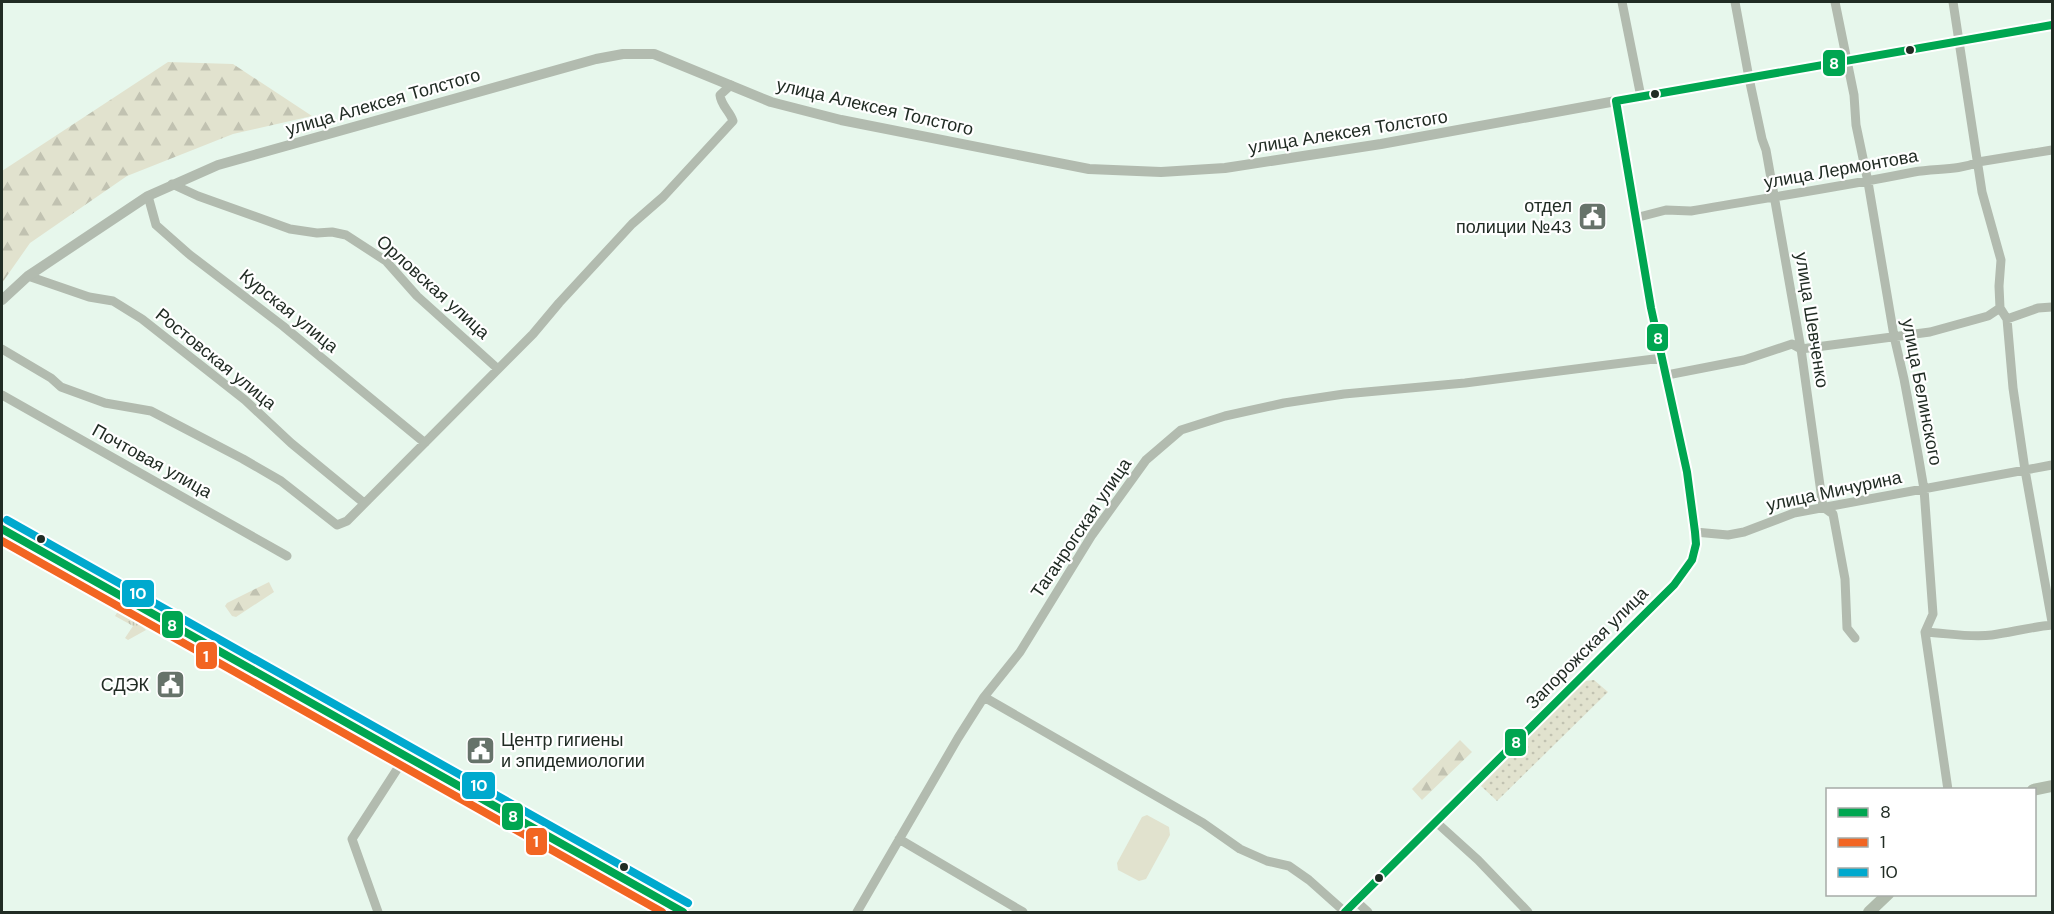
<svg xmlns="http://www.w3.org/2000/svg" width="2054" height="914" font-family="'DM Sans',sans-serif">
	<style>
		.grass { fill: url(#grass-tufts) }
		.forest { fill: url(#forest-firs) }
		.park { fill: url(#park-dots) }
		.pitch { fill: #e1e2ce }
		.lines { fill: none; stroke-linecap: round; stroke-linejoin: round }
		.minor { stroke: #b2bbaf; stroke-width: 9 }
		.tertiary { stroke: #b2bbaf; stroke-width: 10 }
		.secondary { stroke: #b0bbac; stroke-width: 12 }
		.bus-1-casing { stroke: #fff; stroke-width: 12 }
		.bus-2-casing { stroke: #fff; stroke-width: 12 }
		.bus-3-casing { stroke: #fff; stroke-width: 12 }
		.bus-1 { stroke: #00a651; stroke-width: 8 }
		.bus-2 { stroke: #f26522; stroke-width: 8 }
		.bus-3 { stroke: #00a9ce; stroke-width: 8 }
		.bus-dot { fill: #212c24; stroke: #fff; stroke-width: 2 }
		.labels { text-anchor: middle; dominant-baseline: central; stroke-width: 4.5; stroke-linejoin: round; paint-order: stroke }
		.street-label { font-size: 18px; fill: #212c24; stroke: #fff }
		.poi-label { font-size: 18px; fill: #212c24; stroke: #fff; text-anchor: end }
		.line-badge { stroke: #fff; stroke-width: 2 }
		.badge-label { font-size: 16px; text-anchor: middle; font-weight: bold; fill: #fff }
	</style>
	<defs>
		<pattern id="grass-tufts" width="24" height="20" patternUnits="userSpaceOnUse" patternTransform="scale(1.5)"><rect width="24" height="20" fill="#e1e2ce"/><path d="M3 7l-1-3M5 7V3M7 7l1-3M15 17l-1-3M17 17v-4M19 17l1-3" fill="none" stroke="#c1c2b1"/></pattern>
		<pattern id="forest-firs" width="22" height="20" patternUnits="userSpaceOnUse" patternTransform="scale(1.5)"><rect width="22" height="20" fill="#e1e2ce"/><path d="M5 1l3.5 6h-7zM16 11l3.5 6h-7z" fill="#c1c2b1"/></pattern>
		<pattern id="park-dots" width="8" height="8" patternUnits="userSpaceOnUse" patternTransform="scale(1.5)"><rect width="8" height="8" fill="#e1e2ce"/><path d="M2 2h.1M6 6h.1" fill="none" stroke="#c1c2b1" stroke-width="1.8" stroke-linecap="round"/></pattern>
	</defs>
	<rect width="100%" height="100%" fill="#e7f7ec"/>
	<path class="grass" d="M118,611L137,621L146,630L128,640L125,638L133,626L115,616Z
		M165,628L189,642V651L155,631Z
		M203,649L212,656V664L195,654L197,650Z"/>
	<path class="forest" d="M168,62L233,64L312,116L233,134L127,176L30,243L2,283V171Z
		M269,582L274,592L236,617L232,616L225,606L227,603Z
		M1460,740L1472,752L1422,800L1412,789Z"/>
	<path class="park" d="M1594,680L1608,692L1497,801L1481,786L1585,681Z"/>
	<path class="pitch" d="M1147,815L1169,827L1170,835L1146,879L1139,881L1118,870L1117,863L1142,817Z"/>
	<g class="lines">
		<path class="minor" d="M1622,2L1641,97
			M1735,2L1749,78L1762,139L1766,150L1801,349L1823,507L1833,514L1845,579L1847,628L1855,638
			M1835,2L1854,95L1856,125L1868,182L1894,336L1904,379L1918,454L1924,489L1933,614L1925,632L1948,790
			M1953,2L1982,192L2001,260L1999,286L2000,308L2007,319L2013,388L2025,470L2052,622
			M172,184L198,196L290,229L317,233L332,232L346,235L386,261L417,296L498,369
			M148,196L156,225L190,255L283,326L425,443
			M1635,218L1666,210L1691,211C1765,198 1840,187 1914,172C1935,168 1958,171 1978,162L2052,150
			M28,276L89,297L113,301L142,319L245,400L291,443L364,503
			M2007,319L2038,308L2052,307
			M2,349L51,378L61,387L105,403L151,411L243,459L281,481L337,525L347,521L533,334L559,303L632,224L663,197L733,121C730,111 721,106 720,95L731,85
			M1667,375L1744,360L1792,344L1801,349L1930,332L1988,316L2000,308
			M2,395L287,556
			M1695,532L1728,535L1744,532L1794,513L2052,465
			M1925,632C1947,633 1970,638 1992,635C2012,632 2032,627 2052,625
			M984,697L1203,823L1240,849L1267,861L1289,866L1309,880L1345,912
			M1436,822L1478,860L1528,912
			M899,839L1023,912
			M1356,901L1368,912
			M378,912L352,839L405,757
			M857,912L958,738L984,697L1020,652L1092,535L1146,460L1181,430L1225,416L1284,403L1344,394L1465,383L1662,358
			M1345,912L1674,585L1692,560L1696,544L1695,532L1687,472L1651,308L1616,101"/>
		<path class="tertiary" d="M2,300L28,276L148,196L218,165L596,59L623,54H654L771,102L841,120L1089,169L1161,172L1225,168L1381,144L1616,101L2052,25
			M2,529L683,912"/>
		<path class="secondary" d="M2033,790L2052,786
			M1869,912L1888,894"/>
		<defs>
			<path id="bus-1" d="M1616,101L2052,25
				M2,529L683,912
				M1345,912L1674,585L1692,560L1696,544L1695,532L1687,472L1651,308L1616,101"/>
			<path id="bus-2" d="M2,541L662,912"/>
			<path id="bus-3" d="M7,520L688,903"/>
		</defs>
		<use href="#bus-1" class="bus-1-casing"/>
		<use href="#bus-2" class="bus-2-casing"/>
		<use href="#bus-3" class="bus-3-casing"/>
		<use href="#bus-1" class="bus-1"/>
		<use href="#bus-2" class="bus-2"/>
		<use href="#bus-3" class="bus-3"/>
	</g>
	<defs>
		<symbol id="civic-square" viewBox="-11 -11 22 22"><rect x="-9" y="-9" width="18" height="18" rx="4" fill="#66736a" stroke="#fff"/><path d="M-.6-6.5H3V-4.5H.6V-3L4-1V1h2V6H-6V1h2V-1L-.6-3ZM-1.2 2.5V6h2.4V2.5Z" fill="#fff"/></symbol>
	</defs>
	<g fill-rule="evenodd">
		<use href="#civic-square" x="1576" y="200" width="33" height="33"/>
		<use href="#civic-square" x="154" y="668" width="33" height="33"/>
		<use href="#civic-square" x="464" y="734" width="33" height="33"/>
	</g>
	<g class="bus-dot">
		<circle cx="1910" cy="50" r="5"/>
		<circle cx="1655" cy="94" r="5"/>
		<circle cx="41" cy="539" r="5"/>
		<circle cx="624" cy="867" r="5"/>
		<circle cx="1379" cy="878" r="5"/>
	</g>
	<g class="labels">
		<g class="street-label">
			<text transform="translate(383 102) rotate(-16)">улица Алексея Толстого</text>
			<text transform="translate(875 107) rotate(13)">улица Алексея Толстого</text>
			<text transform="translate(1348 132) rotate(-9)">улица Алексея Толстого</text>
			<text transform="translate(1841 169) rotate(-10)">улица Лермонтова</text>
			<text transform="translate(433 287) rotate(42)">Орловская улица</text>
			<text transform="translate(289 311) rotate(39)">Курская улица</text>
			<text transform="translate(1812 320) rotate(81)">улица Шевченко</text>
			<text transform="translate(216 359) rotate(39)">Ростовская улица</text>
			<text transform="translate(1922 392) rotate(79)">улица Белинского</text>
			<text transform="translate(152 461) rotate(29)">Почтовая улица</text>
			<text transform="translate(1834 491) rotate(-12)">улица Мичурина</text>
			<text transform="translate(1081 528) rotate(-56)">Таганрогская улица</text>
			<text transform="translate(1587 648) rotate(-45)">Запорожская улица</text>
		</g>
		<g class="poi-label">
			<text x="1572" y="206">отдел<tspan x="1572" dy="21">полиции №43</tspan></text>
			<text x="149" y="685">СДЭК</text>
			<text x="501" y="740" text-anchor="start">Центр гигиены<tspan x="501" dy="21">и эпидемиологии</tspan></text>
		</g>
	</g>
	<g class="line-badge">
		<rect x="1822" y="49" width="24" height="28" rx="6" fill="#00a651"/>
		<rect x="1646" y="323" width="23" height="29" rx="6" fill="#00a651"/>
		<rect x="121" y="579" width="34" height="29" rx="6" fill="#00a9ce"/>
		<rect x="161" y="610" width="23" height="29" rx="6" fill="#00a651"/>
		<rect x="195" y="641" width="23" height="29" rx="6" fill="#f26522"/>
		<rect x="1504" y="728" width="23" height="29" rx="6" fill="#00a651"/>
		<rect x="461" y="771" width="35" height="29" rx="6" fill="#00a9ce"/>
		<rect x="501" y="802" width="23" height="29" rx="6" fill="#00a651"/>
		<rect x="525" y="827" width="23" height="29" rx="6" fill="#f26522"/>
	</g>
	<g class="badge-label">
		<text x="1834" y="69">8</text>
		<text x="1658" y="344">8</text>
		<text x="138" y="599">10</text>
		<text x="172" y="631">8</text>
		<text x="206" y="662">1</text>
		<text x="1516" y="748">8</text>
		<text x="479" y="791">10</text>
		<text x="513" y="822">8</text>
		<text x="536" y="847">1</text>
	</g>
	<rect width="2054" height="914" fill="none" stroke="#212c24" stroke-width="6"/>
	<rect x="1826" y="788" width="210" height="108" fill="#ffffff" stroke="#a6aba7" stroke-width="1.5"/>
	<rect x="1838" y="808" width="30" height="9" fill="#00a651" stroke="#a6aba7" stroke-width="1.5"/>
	<text x="1880" y="818" font-size="18" fill="#212c24">8</text>
	<rect x="1838" y="838" width="30" height="9" fill="#f26522" stroke="#a6aba7" stroke-width="1.5"/>
	<text x="1880" y="848" font-size="18" fill="#212c24">1</text>
	<rect x="1838" y="868" width="30" height="9" fill="#00a9ce" stroke="#a6aba7" stroke-width="1.5"/>
	<text x="1880" y="878" font-size="18" fill="#212c24">10</text>
</svg>
